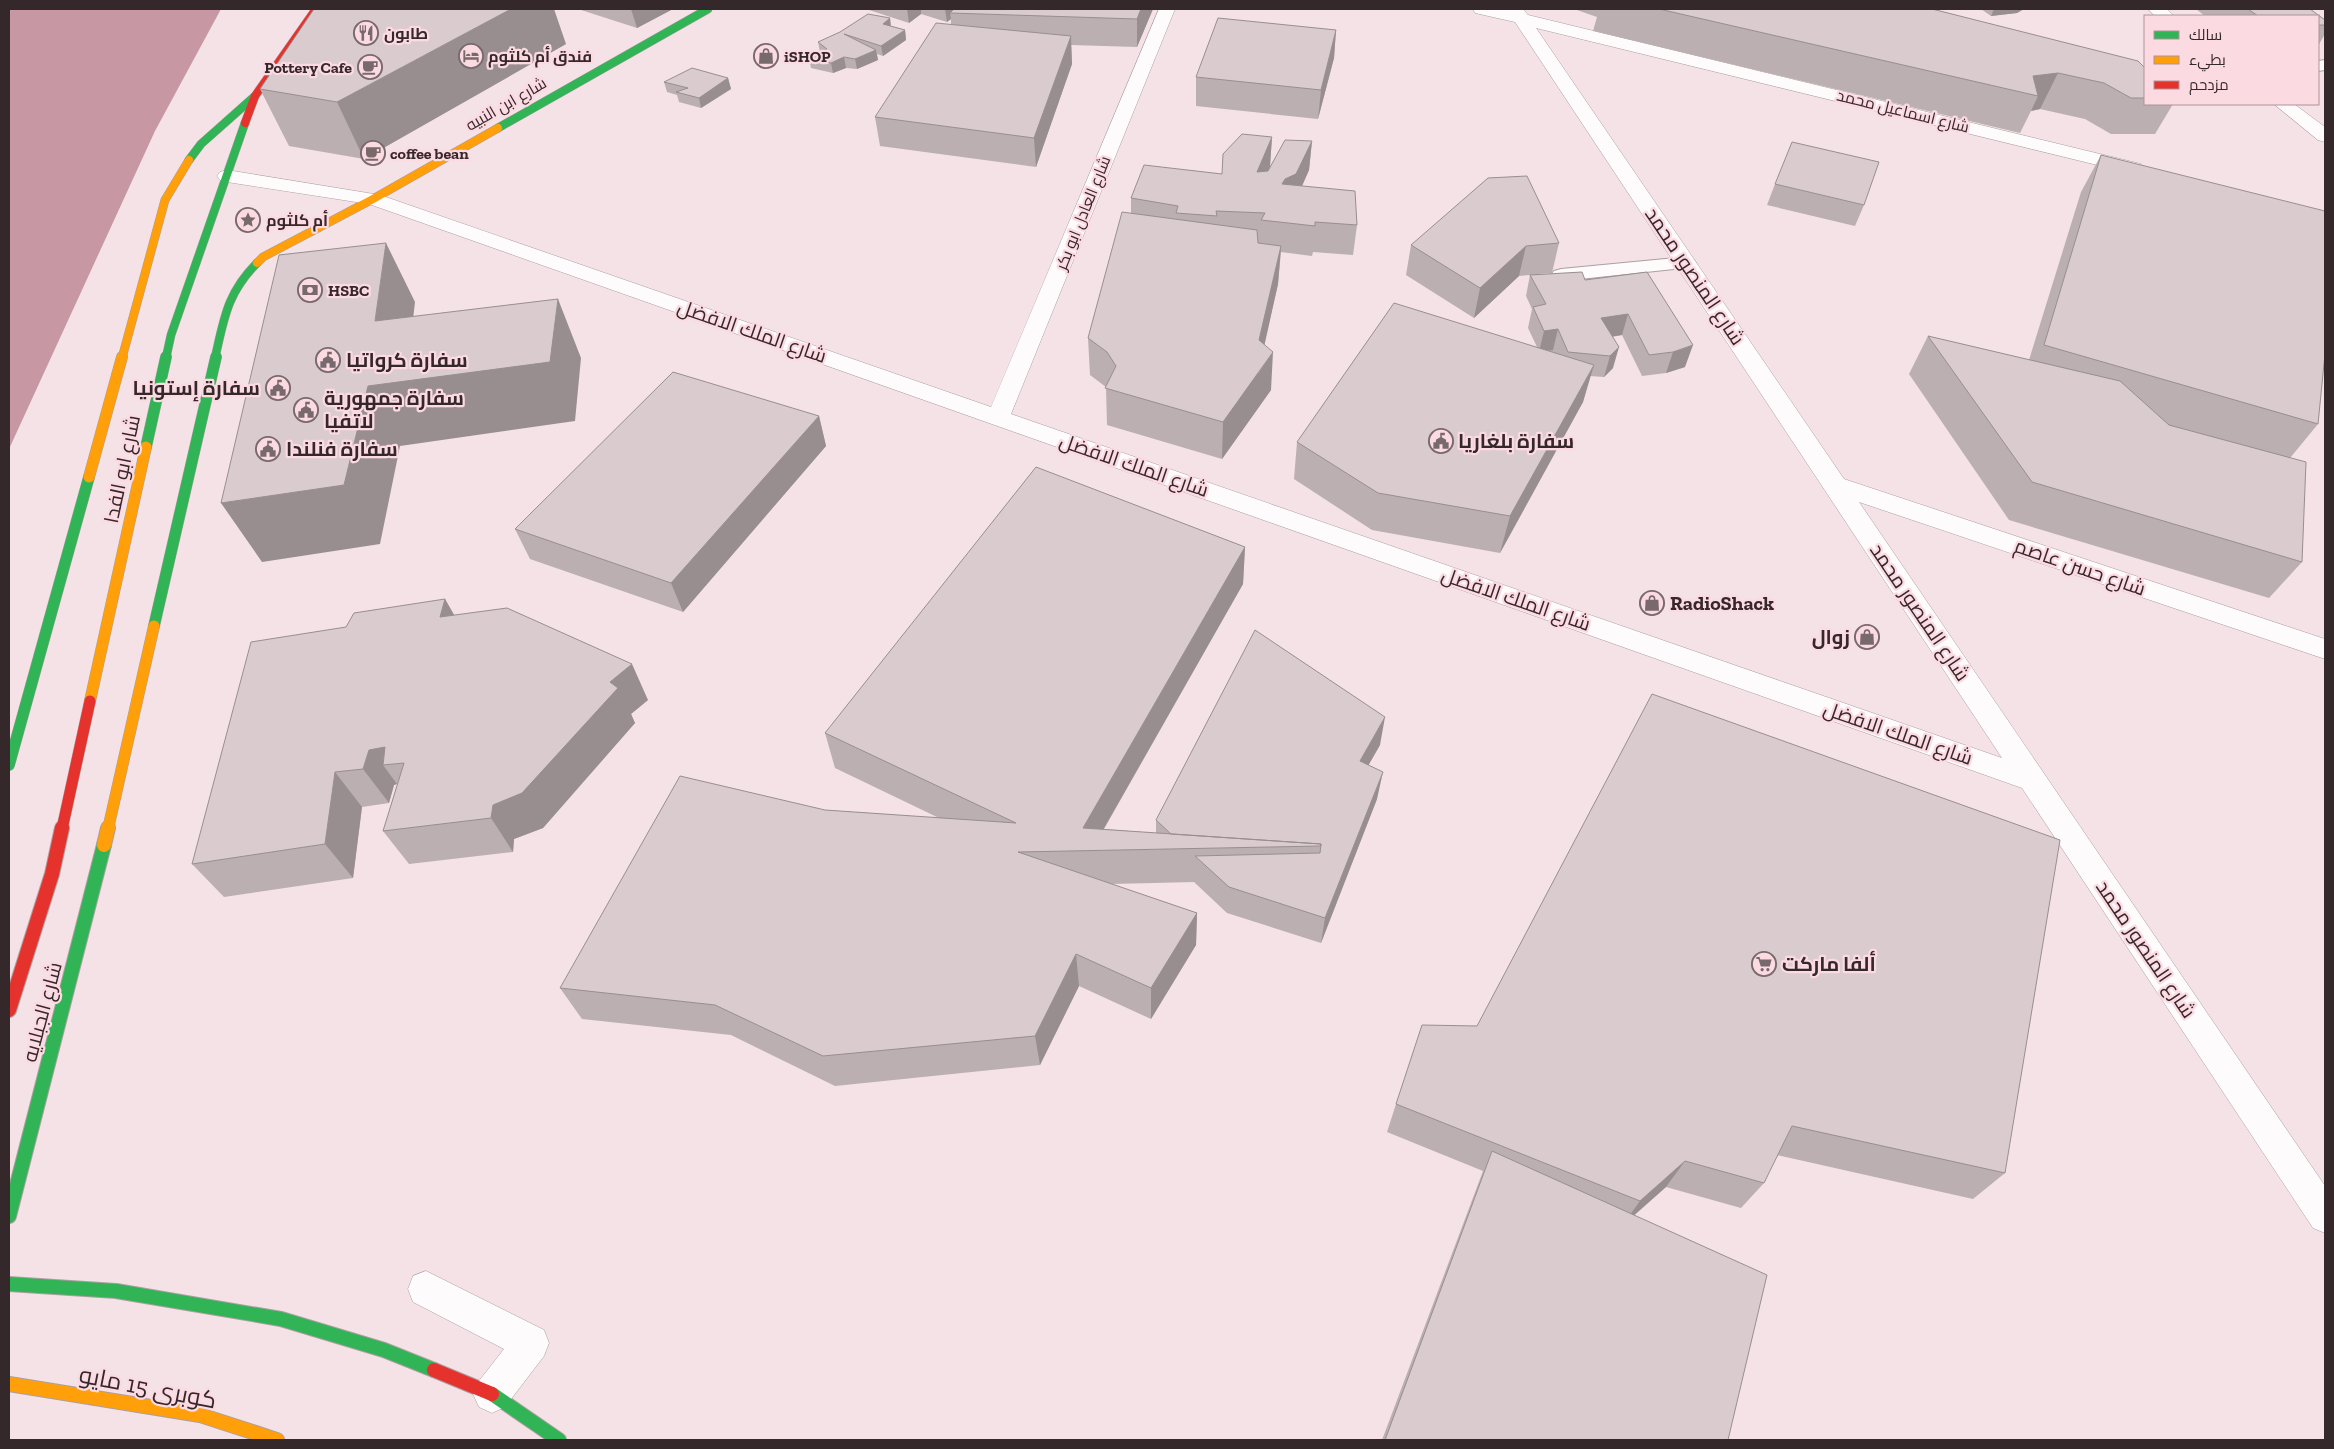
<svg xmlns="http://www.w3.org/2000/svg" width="2334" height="1449" font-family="'Zilla Slab',Cairo,serif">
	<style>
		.water { fill: #c798a4 }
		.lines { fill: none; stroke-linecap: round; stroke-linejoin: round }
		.lane-casing { stroke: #ac9fa2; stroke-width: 2 }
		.street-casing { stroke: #ac9fa2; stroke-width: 1 }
		.fast-far2-casing { stroke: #ac9fa2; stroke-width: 9 }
		.fast-far1-casing { stroke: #ac9fa2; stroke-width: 12 }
		.fast-casing { stroke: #ac9fa2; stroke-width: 16 }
		.slow-far2-casing { stroke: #ac9fa2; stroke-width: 9 }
		.slow-far1-casing { stroke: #ac9fa2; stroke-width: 12 }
		.slow-casing { stroke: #ac9fa2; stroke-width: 16 }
		.jam-far2-casing { stroke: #ac9fa2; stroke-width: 9 }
		.jam-far1-casing { stroke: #ac9fa2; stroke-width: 12 }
		.jam-casing { stroke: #ac9fa2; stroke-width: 16 }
		.lane { fill: #fdfbfb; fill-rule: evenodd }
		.street { fill: #fdfbfb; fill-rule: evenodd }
		.fast-far2 { stroke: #30b455; stroke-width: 8 }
		.fast-far1 { stroke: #30b455; stroke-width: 11 }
		.fast { stroke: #30b455; stroke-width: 14 }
		.slow-far2 { stroke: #ff9f0a; stroke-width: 8 }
		.slow-far1 { stroke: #ff9f0a; stroke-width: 11 }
		.slow { stroke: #ff9f0a; stroke-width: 14 }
		.jam-far2 { stroke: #e5322d; stroke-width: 8 }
		.jam-far1 { stroke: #e5322d; stroke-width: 11 }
		.jam { stroke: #e5322d; stroke-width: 14 }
		.wall { fill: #bbafb1 }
		.shaded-wall { fill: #988e90 }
		.building { fill: #d9cbce; stroke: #988e90 }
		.labels { text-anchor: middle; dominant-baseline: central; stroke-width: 4.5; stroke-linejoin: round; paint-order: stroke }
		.far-poi-label { font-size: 16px; font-weight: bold; fill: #35282b; stroke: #fcdae2; text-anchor: start }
		.far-street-label { font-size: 16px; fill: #35282b; stroke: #fcdae2 }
		.street-label { font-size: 20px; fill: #35282b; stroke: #fcdae2 }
		.poi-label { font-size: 20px; font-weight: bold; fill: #35282b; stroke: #fcdae2; text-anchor: start }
		.near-street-label { font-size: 24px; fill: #35282b; stroke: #fcdae2 }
	</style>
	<rect width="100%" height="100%" fill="#f4e2e6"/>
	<path class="water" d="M9,9H221L155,131L9,449Z"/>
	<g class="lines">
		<defs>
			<path id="lane" d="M2325,60V70L2318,71V61Z
				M1686,257L1693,259L1696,263L1693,267L1561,281L1554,279L1551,275L1554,271L1561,269Z"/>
			<path id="street" d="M1159,9H1175L1011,414L2002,758L1515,22L1475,13L1473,9H1523L1528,15L2141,164L2144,168L2141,172L2134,174L1536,28L1844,479L2325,639V659L1859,502L2325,1186V1233L2313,1228L2022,788L369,204L227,182L220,180L217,176L220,172L227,170L380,195L991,407Z
				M2148,9H2167L2174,16H2155Z
				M2274,104H2294L2325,127V142L2318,140Z
				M426,1271L544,1330L549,1343L544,1356L505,1407L492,1413L479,1407L473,1394L479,1381L504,1349L413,1302L408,1289L413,1276Z"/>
			<path id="fast-far2" d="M498,128L708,9
				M189,160L201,144L255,96
				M166,358L171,335L245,123
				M215,358C224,319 227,293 257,263"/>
			<path id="fast-far1" d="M146,447L166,357
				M154,626L216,357
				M9,765L89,477"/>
			<path id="fast" d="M9,1216L104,845
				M9,1284L116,1291L281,1319L384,1350L434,1370
				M492,1394L559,1440"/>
			<path id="slow-far2" d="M257,263L263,257L373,199L498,128
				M122,358L165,200L189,160"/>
			<path id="slow-far1" d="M89,477L122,357
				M90,701L146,447
				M108,829L154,626"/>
			<path id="slow" d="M104,845L108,828
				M9,1384L200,1415L277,1440"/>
			<path id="jam-far2" d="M245,123L255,96L316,9"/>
			<path id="jam-far1" d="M62,829L90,701"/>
			<path id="jam" d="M9,1010L52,874L62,828
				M434,1370L492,1394"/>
		</defs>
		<use href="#lane" class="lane-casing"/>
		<use href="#street" class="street-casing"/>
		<use href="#fast-far2" class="fast-far2-casing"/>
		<use href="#fast-far1" class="fast-far1-casing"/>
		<use href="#fast" class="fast-casing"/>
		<use href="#slow-far2" class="slow-far2-casing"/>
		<use href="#slow-far1" class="slow-far1-casing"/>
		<use href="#slow" class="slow-casing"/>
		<use href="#jam-far2" class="jam-far2-casing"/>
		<use href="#jam-far1" class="jam-far1-casing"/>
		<use href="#jam" class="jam-casing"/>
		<use href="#lane" class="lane"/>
		<use href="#street" class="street"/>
		<use href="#fast-far2" class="fast-far2"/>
		<use href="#fast-far1" class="fast-far1"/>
		<use href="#fast" class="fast"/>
		<use href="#slow-far2" class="slow-far2"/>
		<use href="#slow-far1" class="slow-far1"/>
		<use href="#slow" class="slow"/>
		<use href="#jam-far2" class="jam-far2"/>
		<use href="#jam-far1" class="jam-far1"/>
		<use href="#jam" class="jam"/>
	</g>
	<path class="wall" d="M578,9H673L637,28Z
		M866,9H1153L1137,47L1071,45L1072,64L1036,167L880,146L875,117L951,24V19L947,22L921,14L909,23Z
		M1574,9H1975L1937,10L2145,68V104H2173L2155,134H2111L2085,119L2040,109L2031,111L2020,133L1593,31L1597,17Z
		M1981,9H2024L2017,13L1991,16Z
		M2196,9H2310L2325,20V34L2318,46V16H2205Z
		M890,18L891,26L905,30L906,40L883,56L877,54L878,60L857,69L846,68L833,73L811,68L809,57L820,52L818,42Z
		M1336,30L1334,58L1318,119L1196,106V77Z
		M566,44L364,159L289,146L260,89Z
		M728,78L731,89L701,108L679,102L677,95L667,92L664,82Z
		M1272,137L1270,166L1312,141L1309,170L1302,186L1357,225L1353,255L1313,252L1312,256L1281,252L1278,284L1264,345L1271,390L1222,459L1107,425L1106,387L1090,375L1088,338L1131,213V198L1222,174Z
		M2101,155L2318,424L2290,458L2302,562L2269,598L2009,520L1909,374L1928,336L2029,360L2081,192Z
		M1775,184L1864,205L1855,226L1767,205Z
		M1559,243L1552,273L1538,274L1585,280L1647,272L1685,367L1666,373L1642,376L1622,335L1612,337L1613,368L1604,377L1590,376L1583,402L1500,553L1372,530L1294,479L1297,442L1537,347L1528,328L1532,309L1526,296L1530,275L1519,276L1474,318L1406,275L1411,245Z
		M819,416L826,446L683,612L530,559L515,529Z
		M1245,547L1243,584L1104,829L1156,833V820L1380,745L1368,765L1377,799L1321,943L1227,913L1194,882L1111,884L1197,913L1196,945L1151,1019L1079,986L1040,1065L835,1086L731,1035L582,1019L560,988L825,810L939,818L835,768L825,733Z
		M445,599L454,615L648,700L631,714L635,723L543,828L514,839L513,852L409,864L383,831L397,785V784L394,785L389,803L362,807L353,878L224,897L192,864L346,627Z
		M1477,1026L2005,1173L1973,1199L1777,1155L1764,1183L1741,1208L1666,1187L1634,1215L1728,1440H1382L1483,1171L1387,1132L1396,1104Z"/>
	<path class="shaded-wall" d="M511,9H554L566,44L364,159L337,102Z
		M631,9H673L637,28Z
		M907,9H921V14L909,23Z
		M945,9H966L950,13L951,19L947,22Z
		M1141,9H1153L1137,47V19Z
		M1994,9H2024L2017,13L1991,16Z
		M890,18L891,29L883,24Z
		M905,30L906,40L883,56L881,46Z
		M1336,30L1334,58L1318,119L1321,90Z
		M1071,36L1072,64L1036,167L1034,138Z
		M876,50L878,60L857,69L855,59Z
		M844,57L846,68L833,73L831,63Z
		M2058,73L2040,109L2031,111L2038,96L2033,76Z
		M728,78L731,89L701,108L699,98Z
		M1272,137L1270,166L1256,202L1257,172Z
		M1312,141L1309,170L1294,204L1282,184Z
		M386,243L415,302L406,380L375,321Z
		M1281,246L1278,284L1258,374L1273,352L1271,390L1222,459L1223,422L1259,340Z
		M1526,246L1519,276L1474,318L1480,288Z
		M558,299L581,358L575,421L400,446L380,544L262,562L221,503L368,386Z
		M1628,314L1622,335L1595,339L1601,318Z
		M1558,329L1553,350L1539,352L1544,331Z
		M1693,345L1685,367L1666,373L1673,352Z
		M1619,347L1613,368L1604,377L1610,356Z
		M1594,365L1583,402L1500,553L1510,516Z
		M819,416L826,446L683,612L671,583Z
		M1245,547L1243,584L1091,851L1083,828Z
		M445,599L466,636L440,617Z
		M632,664L648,700L631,714L635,723L543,828L514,839L513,852L491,818L493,805L610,682Z
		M1385,717L1380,745L1355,789L1360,761Z
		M385,747L383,765L397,784L394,785L389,803L363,769L369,750Z
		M335,772L362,807L353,878L325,844Z
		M1383,772L1377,799L1321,943L1325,918Z
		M1197,913L1196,945L1151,1019V988Z
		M1076,954L1079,986L1040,1065L1035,1036Z
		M1685,1161L1666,1187L1621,1227L1640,1201Z"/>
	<path class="building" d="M314,9H511L337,102L260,89Z
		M954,9H1141L1137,19L950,13Z
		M1659,9H1932L2138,61L2145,68V98H2131L2104,83L2058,73L2033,76L2038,96Z
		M2248,9H2310L2325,20V25H2318V16H2258Z
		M868,14L890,18L883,24L905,30L881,46L844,34L876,50L855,59L844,57L831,63L809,57L827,49L818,42L840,32Z
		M1218,18L1336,30L1321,90L1196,77Z
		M936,23L1071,36L1034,138L875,117Z
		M692,68L728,78L699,98L676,92L688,88L664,82Z
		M1242,134L1272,137L1257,172L1268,171L1285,140L1312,141L1296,174L1285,179L1282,184L1355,191L1357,225L1315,222V226L1261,220L1265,213L1216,211L1217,216L1176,213L1178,206L1131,198L1144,165L1222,174L1223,154Z
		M1792,142L1879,162L1864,205L1775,184Z
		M2101,155L2325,211V354L2318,424L2044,345Z
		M1527,176L1559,243L1526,246L1480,288L1411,245L1488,178Z
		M1122,212L1257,230L1258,243L1281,246L1259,340L1273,352L1223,422L1105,388L1116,366L1107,352L1088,338Z
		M386,243L375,321L558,299L550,362L368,386L344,485L221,503L279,255Z
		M1582,272L1585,280L1647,272L1693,345L1673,352L1649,355L1628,314L1601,318L1619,347L1610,356L1568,352L1558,329L1544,331L1533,307L1546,304L1530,275Z
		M1394,303L1594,365L1510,516L1378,493L1297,442Z
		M1928,336L2120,381L2169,425L2306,462L2302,562L2032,482Z
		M673,372L819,416L671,583L515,529Z
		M1036,467L1245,547L1083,828L1321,844V846L1018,852L1197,913L1151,988L1076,954L1035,1036L823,1056L715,1005L560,988L680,776L825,810L1016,823L825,733Z
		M445,599L440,617L507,608L632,664L610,682L618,688L522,793L493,805L491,818L383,831L404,763L383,765L385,747L369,750L363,769L335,772L325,844L192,864L251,642L346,627L354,613Z
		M1255,630L1385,717L1360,761L1383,772L1325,918L1229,887L1195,856L1320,853L1321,844L1171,834L1156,820Z
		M1652,694L2060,840L2005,1173L1792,1126L1764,1183L1685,1161L1640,1201L1396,1104L1422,1025L1477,1026Z
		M1492,1151L1767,1275L1728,1440H1385Z"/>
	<defs>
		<symbol id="restaurant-ring" viewBox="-11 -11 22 22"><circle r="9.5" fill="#fcdae2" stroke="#78696c" stroke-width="1.5"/><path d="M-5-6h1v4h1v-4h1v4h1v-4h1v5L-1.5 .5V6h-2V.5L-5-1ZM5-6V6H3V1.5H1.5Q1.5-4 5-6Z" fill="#78696c"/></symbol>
		<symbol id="hotel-ring" viewBox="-11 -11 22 22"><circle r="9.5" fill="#fcdae2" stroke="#78696c" stroke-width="1.5"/><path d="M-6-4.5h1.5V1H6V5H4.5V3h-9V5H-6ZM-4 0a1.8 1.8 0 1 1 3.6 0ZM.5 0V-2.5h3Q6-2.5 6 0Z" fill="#78696c"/></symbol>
		<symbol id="shop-ring" viewBox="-11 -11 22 22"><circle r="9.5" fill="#fcdae2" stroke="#78696c" stroke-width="1.5"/><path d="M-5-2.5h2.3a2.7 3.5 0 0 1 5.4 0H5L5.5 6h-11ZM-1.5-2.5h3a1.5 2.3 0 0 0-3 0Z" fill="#78696c"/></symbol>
		<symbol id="cafe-ring" viewBox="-11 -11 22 22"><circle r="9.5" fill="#fcdae2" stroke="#78696c" stroke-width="1.5"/><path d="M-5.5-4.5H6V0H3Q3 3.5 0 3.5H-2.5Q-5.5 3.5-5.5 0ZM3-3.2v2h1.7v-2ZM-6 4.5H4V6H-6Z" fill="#78696c"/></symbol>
		<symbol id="sight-ring" viewBox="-11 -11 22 22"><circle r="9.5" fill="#fcdae2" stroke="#78696c" stroke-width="1.5"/><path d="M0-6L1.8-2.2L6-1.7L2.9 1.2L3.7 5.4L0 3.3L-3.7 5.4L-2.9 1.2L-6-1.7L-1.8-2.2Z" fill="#78696c"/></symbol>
		<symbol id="bank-ring" viewBox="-11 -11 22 22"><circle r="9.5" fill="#fcdae2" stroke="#78696c" stroke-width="1.5"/><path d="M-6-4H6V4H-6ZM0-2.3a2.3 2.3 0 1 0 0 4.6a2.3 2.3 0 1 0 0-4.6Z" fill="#78696c"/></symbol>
		<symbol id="civic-ring" viewBox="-11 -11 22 22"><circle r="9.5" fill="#fcdae2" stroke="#78696c" stroke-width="1.5"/><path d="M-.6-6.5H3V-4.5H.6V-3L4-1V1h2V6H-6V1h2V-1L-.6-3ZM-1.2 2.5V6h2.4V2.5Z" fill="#78696c"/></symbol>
		<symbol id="supermarket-ring" viewBox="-11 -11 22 22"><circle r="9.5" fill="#fcdae2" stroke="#78696c" stroke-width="1.5"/><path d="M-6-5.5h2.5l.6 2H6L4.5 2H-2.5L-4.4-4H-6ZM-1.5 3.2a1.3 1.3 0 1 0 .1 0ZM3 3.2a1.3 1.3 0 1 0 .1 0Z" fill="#78696c"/></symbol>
	</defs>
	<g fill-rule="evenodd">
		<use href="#restaurant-ring" x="352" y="19" width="28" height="28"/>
		<use href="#hotel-ring" x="457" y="42" width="28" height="28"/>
		<use href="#shop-ring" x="752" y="42" width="28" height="28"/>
		<use href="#cafe-ring" x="356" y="53" width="28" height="28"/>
		<use href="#cafe-ring" x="359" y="139" width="28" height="28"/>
		<use href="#sight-ring" x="234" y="206" width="28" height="28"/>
		<use href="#bank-ring" x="296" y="276" width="28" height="28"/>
		<use href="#civic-ring" x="314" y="346" width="28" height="28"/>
		<use href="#civic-ring" x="264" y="374" width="28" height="28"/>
		<use href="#civic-ring" x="292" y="396" width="28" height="28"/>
		<use href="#civic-ring" x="1427" y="427" width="28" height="28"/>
		<use href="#civic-ring" x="254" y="435" width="28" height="28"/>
		<use href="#shop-ring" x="1638" y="589" width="28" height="28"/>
		<use href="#shop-ring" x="1853" y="623" width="28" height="28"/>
		<use href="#supermarket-ring" x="1750" y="950" width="28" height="28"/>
	</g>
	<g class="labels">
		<g class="far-poi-label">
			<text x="384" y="33">طابون</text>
			<text x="488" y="56">فندق أم كلثوم</text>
			<text x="784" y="56">iSHOP</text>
			<text x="352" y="67" text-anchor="end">Pottery Cafe</text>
			<text x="390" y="153">coffee bean</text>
			<text x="266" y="220">أم كلثوم</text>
			<text x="328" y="290">HSBC</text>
		</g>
		<g class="far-street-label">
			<text transform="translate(506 104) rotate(-30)">شارع ابن النبيه</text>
			<text transform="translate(1903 111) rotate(14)">شارع اسماعيل محمد</text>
			<text transform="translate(1083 213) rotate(-68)">شارع العادل ابو بكر</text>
		</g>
		<g class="street-label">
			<text transform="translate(1695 276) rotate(56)">شارع المنصور محمد</text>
			<text transform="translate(752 331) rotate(19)">شارع الملك الافضل</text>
			<text transform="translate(1134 465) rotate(19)">شارع الملك الافضل</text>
			<text transform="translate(122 469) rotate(-78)">شارع ابو الفدا</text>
			<text transform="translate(2080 567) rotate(19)">شارع حسن عاصم</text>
			<text transform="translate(1516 599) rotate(19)">شارع الملك الافضل</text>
			<text transform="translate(1920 612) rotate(56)">شارع المنصور محمد</text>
			<text transform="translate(1898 733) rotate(19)">شارع الملك الافضل</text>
			<text transform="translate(2146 949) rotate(56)">شارع المنصور محمد</text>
			<text transform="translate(42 1012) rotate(-75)">شارع الجبلايه</text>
		</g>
		<g class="poi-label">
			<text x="346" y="360">سفارة كرواتيا</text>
			<text x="260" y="388" text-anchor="end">سفارة إستونيا</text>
			<text x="324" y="398">سفارة جمهورية<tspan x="324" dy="23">لاتفيا</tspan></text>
			<text x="1458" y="441">سفارة بلغاريا</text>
			<text x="286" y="449">سفارة فنلندا</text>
			<text x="1670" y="603">RadioShack</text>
			<text x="1850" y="637" text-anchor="end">زوال</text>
			<text x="1782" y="964">ألفا ماركت</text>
		</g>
		<g class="near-street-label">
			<text transform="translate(148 1387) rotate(11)">كوبرى 15 مايو</text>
		</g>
	</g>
	<rect width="2334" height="1449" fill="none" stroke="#35282b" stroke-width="20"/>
	<rect x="2144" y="15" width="175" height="90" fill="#fcdae2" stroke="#ac9399"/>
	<rect x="2154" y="31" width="25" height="8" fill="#30b455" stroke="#ac9399"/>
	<text x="2189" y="40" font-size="15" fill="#35282b">سالك</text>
	<rect x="2154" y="56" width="25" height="8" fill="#ff9f0a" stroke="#ac9399"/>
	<text x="2189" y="65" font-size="15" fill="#35282b">بطيء</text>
	<rect x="2154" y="81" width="25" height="8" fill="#e5322d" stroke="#ac9399"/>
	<text x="2189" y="90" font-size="15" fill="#35282b">مزدحم</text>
</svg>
